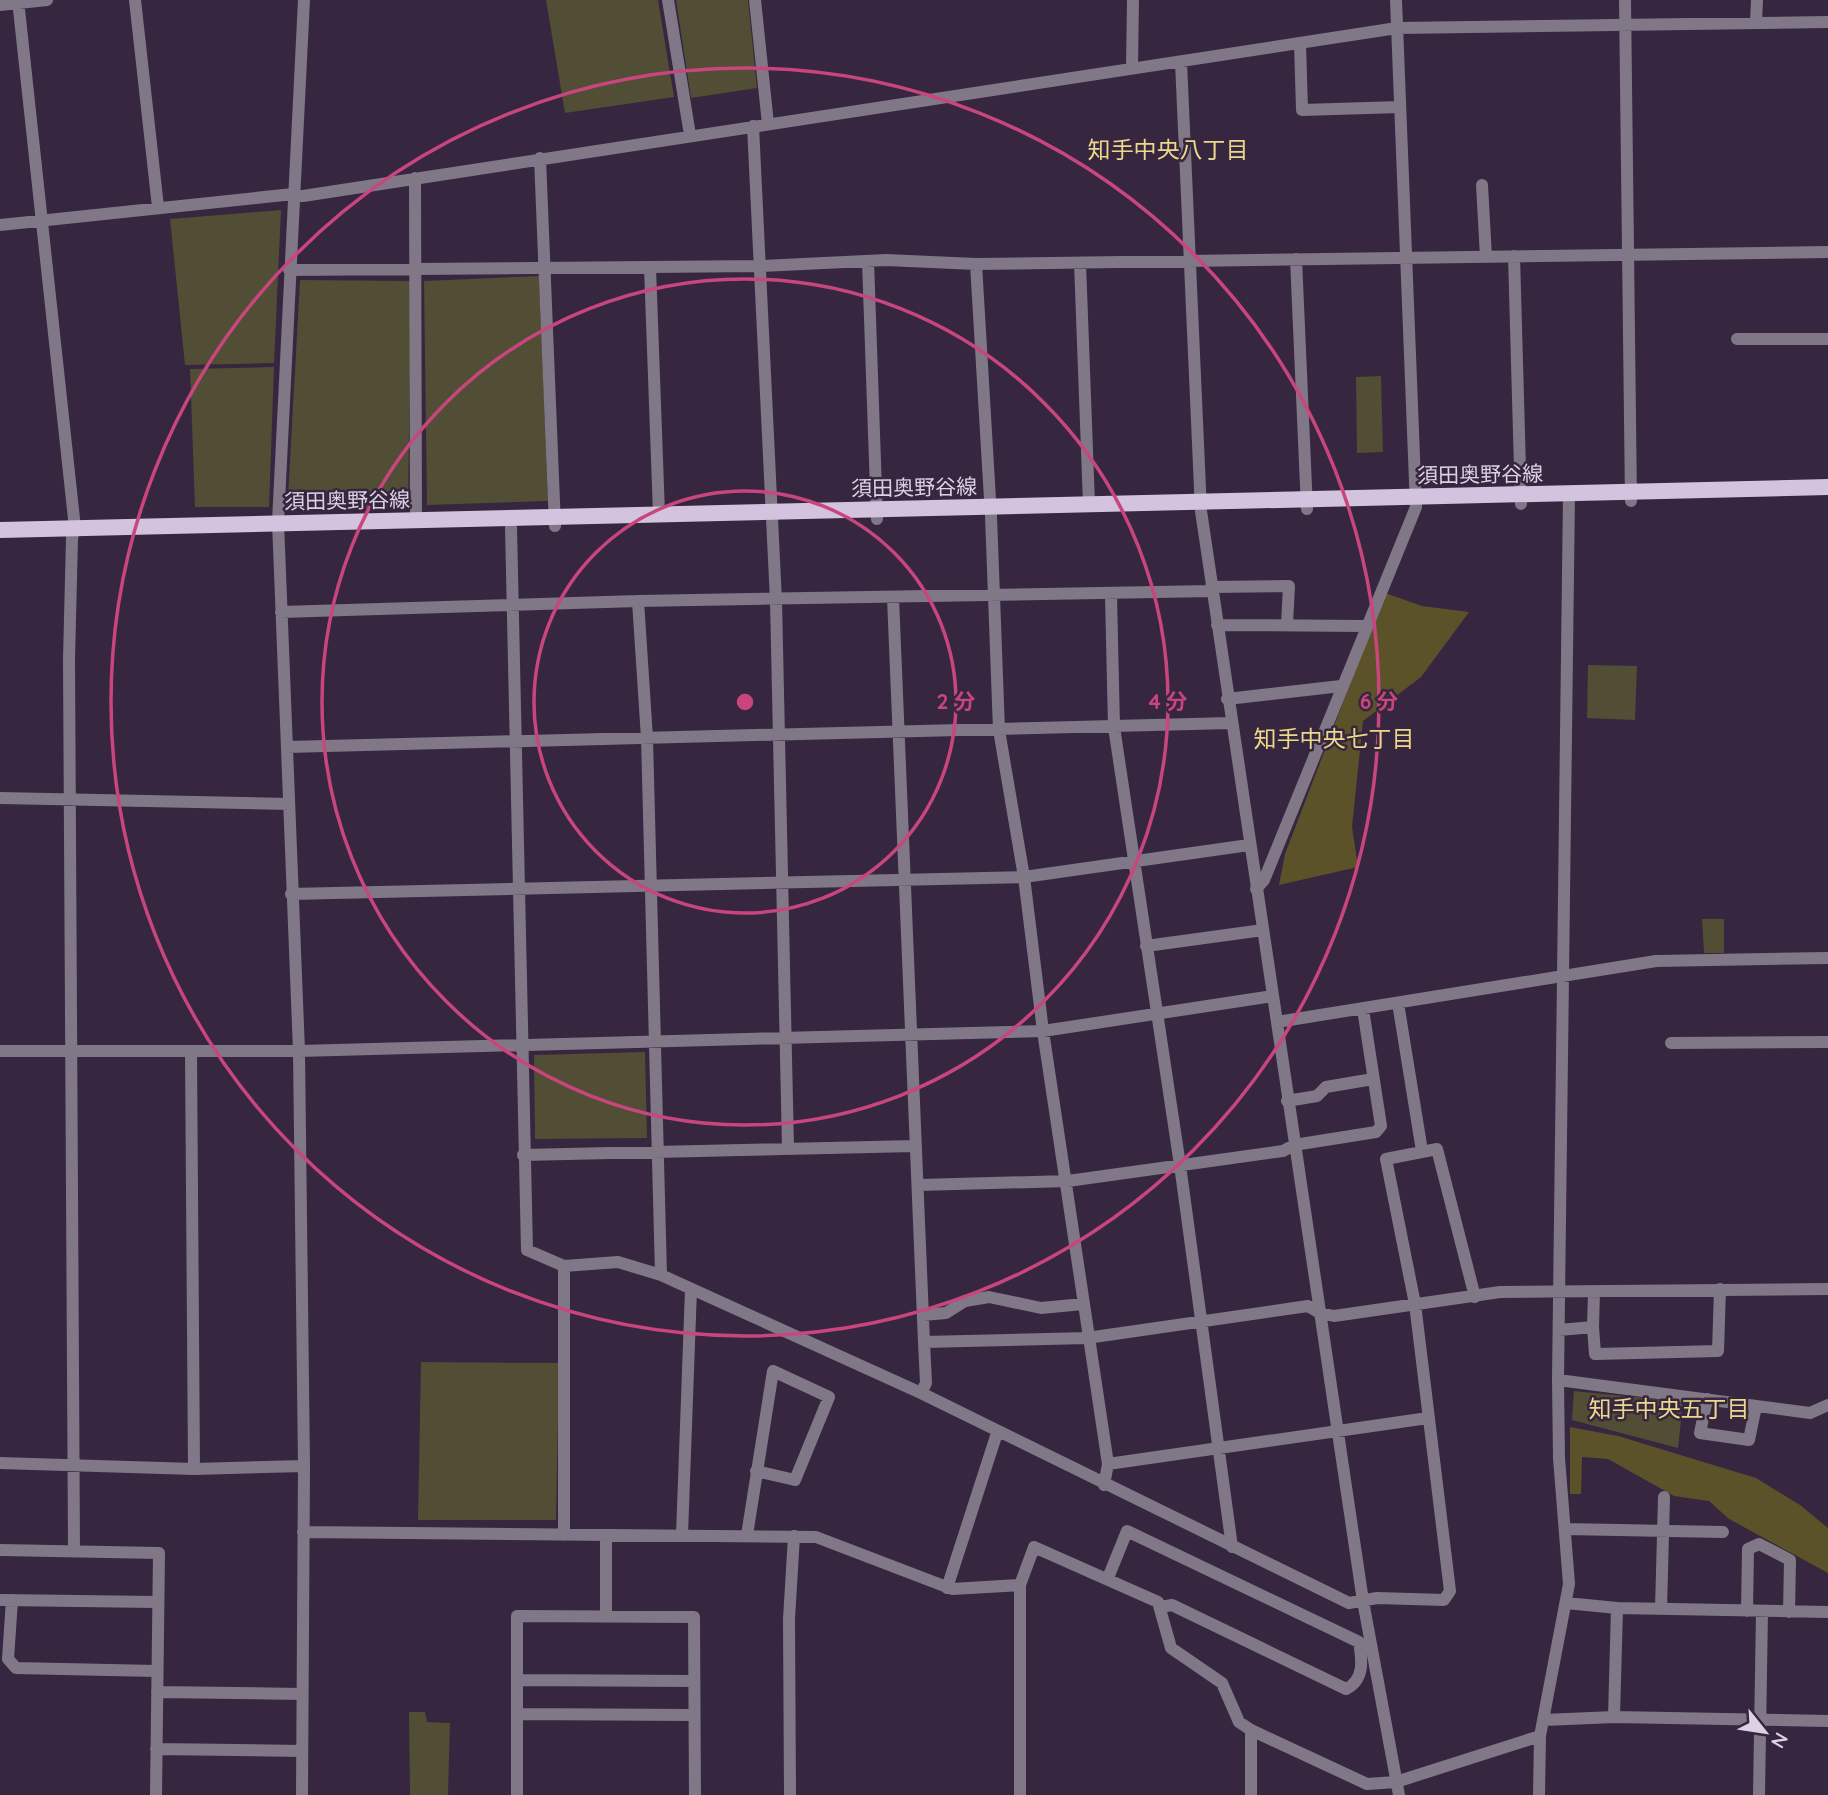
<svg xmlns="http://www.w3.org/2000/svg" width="1828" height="1795" font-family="Quicksand,'Noto Sans JP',sans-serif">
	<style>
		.green { fill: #524d35 }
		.forest { fill: #5c522a }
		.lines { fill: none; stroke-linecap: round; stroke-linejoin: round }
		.minor { stroke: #807886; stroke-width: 12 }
		.major { stroke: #d4c3df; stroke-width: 16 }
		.ring { fill: none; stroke: #c8467d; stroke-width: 3.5 }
		.labels { text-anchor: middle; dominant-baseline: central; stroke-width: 5; stroke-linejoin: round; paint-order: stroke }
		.street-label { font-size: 21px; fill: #dcd2e3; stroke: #36263f }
		.neighbourhood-label { font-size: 23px; fill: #ebd88a; stroke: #36263f }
		.centre { fill: #c8467d; stroke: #36263f; stroke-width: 3.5 }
		.ring-label { font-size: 21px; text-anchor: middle; font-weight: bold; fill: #c8467d; stroke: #36263f; stroke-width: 5; stroke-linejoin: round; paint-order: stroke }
	</style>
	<rect width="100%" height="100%" fill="#36263f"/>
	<path class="green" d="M546,0H658L674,97L565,113Z
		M676,0H748L757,88L691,98Z
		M281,210L274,363L185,365L170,219Z
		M539,276L548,501L427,505L424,281Z
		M300,280L411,281L408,508L297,509L288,497Z
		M274,367L269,507H195L190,369Z
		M1381,376L1383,452L1357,453L1356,377Z
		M1588,665L1637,666L1635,720L1587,718Z
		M1702,919H1724V953H1704Z
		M645,1052L647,1138L535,1139L534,1055Z
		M421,1362L559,1363L556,1520H418Z
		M1574,1391L1683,1402L1678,1448L1572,1420Z
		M409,1712H425L427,1722L450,1723L448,1795H410Z"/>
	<path class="forest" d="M1385,593L1422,606L1469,612L1421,677L1363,721L1352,827L1358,867L1279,885L1285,854Z
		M1570,1427L1618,1436L1756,1478L1800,1505L1828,1528V1573L1729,1519L1709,1501L1674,1496L1608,1459L1582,1457L1581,1494H1570Z"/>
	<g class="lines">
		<path class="minor" d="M18,0L75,528L72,538L69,659L74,1549
			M135,0L158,207
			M668,0L690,135
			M755,0L768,124
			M1625,0L1631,501
			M0,5L47,0
			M1756,23L1757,0
			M1300,43L1302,110L1400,107
			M1181,62L1201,511L1363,1601L1399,1795
			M1132,67L1133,0
			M753,126L776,601L788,1148
			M540,158L555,526
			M415,178L416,519
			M1482,185L1486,257
			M0,225L293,194L303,196L1397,28L1828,22
			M1514,256L1521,504
			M1296,259L1307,509
			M868,261L877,519
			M1080,263L1089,504
			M976,264L991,516L999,730L1024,877L1043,1031L1108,1464L1104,1485
			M650,267L659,514
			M289,270L761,266L886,260L976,264L1828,252
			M1737,339H1828
			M511,527L527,1250L564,1266L618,1262L661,1275L921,1393L1349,1603L1377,1598L1444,1600L1450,1591L1415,1304L1386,1159L1437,1149L1475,1297
			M1211,587L1289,586L1287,624
			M1111,595L1114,727L1180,1165L1232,1547
			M893,598L924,1342L926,1383L921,1393
			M638,601L647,738L661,1275
			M281,612L638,601L1212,591
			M1217,625L1365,626
			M1227,699L1341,686
			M287,747L1231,723
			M0,798L289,804
			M1256,889L1264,880L1416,507L1396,0
			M291,894L1024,877L1249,845
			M1146,946L1263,930
			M1398,1003L1422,1151
			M1277,1022L1656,961L1828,958
			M1671,1043L1828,1042
			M0,1051H299L1043,1031L1273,996
			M191,1052L194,1469
			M1287,1101L1317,1096L1326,1087L1373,1079
			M523,1155L915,1146
			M919,1185L1068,1181L1283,1151L1294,1145L1376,1132L1381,1126L1363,1009
			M564,1266V1535
			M1594,1291L1593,1327L1595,1354L1718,1351L1720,1289
			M923,1315L946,1313L965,1301L989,1297L1041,1308L1083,1304
			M1559,1330L1593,1327
			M924,1342L1087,1338L1308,1306L1320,1313L1334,1316L1500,1292L1828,1289
			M1558,1380L1810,1413L1828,1405
			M1707,1399L1700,1433L1749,1440L1756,1406
			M0,1463L194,1469L304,1466
			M1108,1464L1428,1418
			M1565,1529L1723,1532
			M303,1532L816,1537L952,1589L1020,1585L1034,1547L1158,1602L1171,1648L1222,1683L1239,1722L1251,1730L1367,1784L1396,1782L1540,1736L1569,1584L1559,1458L1558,1380L1569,493
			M606,1535V1615
			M682,1535L691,1289
			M747,1535L773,1371L829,1397L795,1480L756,1471
			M0,1550L159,1553L156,1795
			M1108,1578L1127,1531L1359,1642C1362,1659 1365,1680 1346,1689L1172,1605L1161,1607
			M947,1588L997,1433
			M0,1600L157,1602
			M12,1600L8,1659L16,1668L157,1671
			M1566,1603L1617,1608L1828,1612
			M1661,1609L1664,1497
			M1747,1611L1748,1549L1759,1544L1790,1560L1789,1612
			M517,1680L694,1681
			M157,1692L302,1694
			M517,1714L694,1715
			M1614,1717L1617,1608
			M1544,1720L1614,1717L1828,1721
			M156,1749L302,1751
			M302,1795L304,1466L299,1051L278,522L304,0
			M517,1795V1616L694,1617L695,1795
			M790,1795L789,1619L794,1536
			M1020,1795V1585
			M1251,1795V1730
			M1539,1795L1540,1736
			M1759,1795L1762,1611"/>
		<path class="major" d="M0,530L1828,487"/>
	</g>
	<g class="ring">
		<circle cx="745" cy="702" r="211"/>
		<circle cx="745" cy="702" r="423"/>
		<circle cx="745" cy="702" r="634"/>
	</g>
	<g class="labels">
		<g class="street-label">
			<text transform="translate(1480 474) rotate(-1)">須田奥野谷線</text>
			<text transform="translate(914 487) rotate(-1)">須田奥野谷線</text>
			<text transform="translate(347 500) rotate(-1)">須田奥野谷線</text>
		</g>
		<g class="neighbourhood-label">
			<text x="1168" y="149">知手中央八丁目</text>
			<text x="1334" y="738">知手中央七丁目</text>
			<text x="1669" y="1408">知手中央五丁目</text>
		</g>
	</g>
	<circle cx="745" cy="702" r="10" class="centre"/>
	<g class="ring-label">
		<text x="956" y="709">2 分</text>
		<text x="1168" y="709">4 分</text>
		<text x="1379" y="709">6 分</text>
	</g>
	<g transform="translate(1765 1732) rotate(120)" stroke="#36263f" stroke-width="5" paint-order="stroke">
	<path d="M0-5L12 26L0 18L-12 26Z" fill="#dcd2e3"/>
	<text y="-10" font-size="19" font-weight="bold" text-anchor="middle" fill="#dcd2e3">N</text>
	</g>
</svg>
